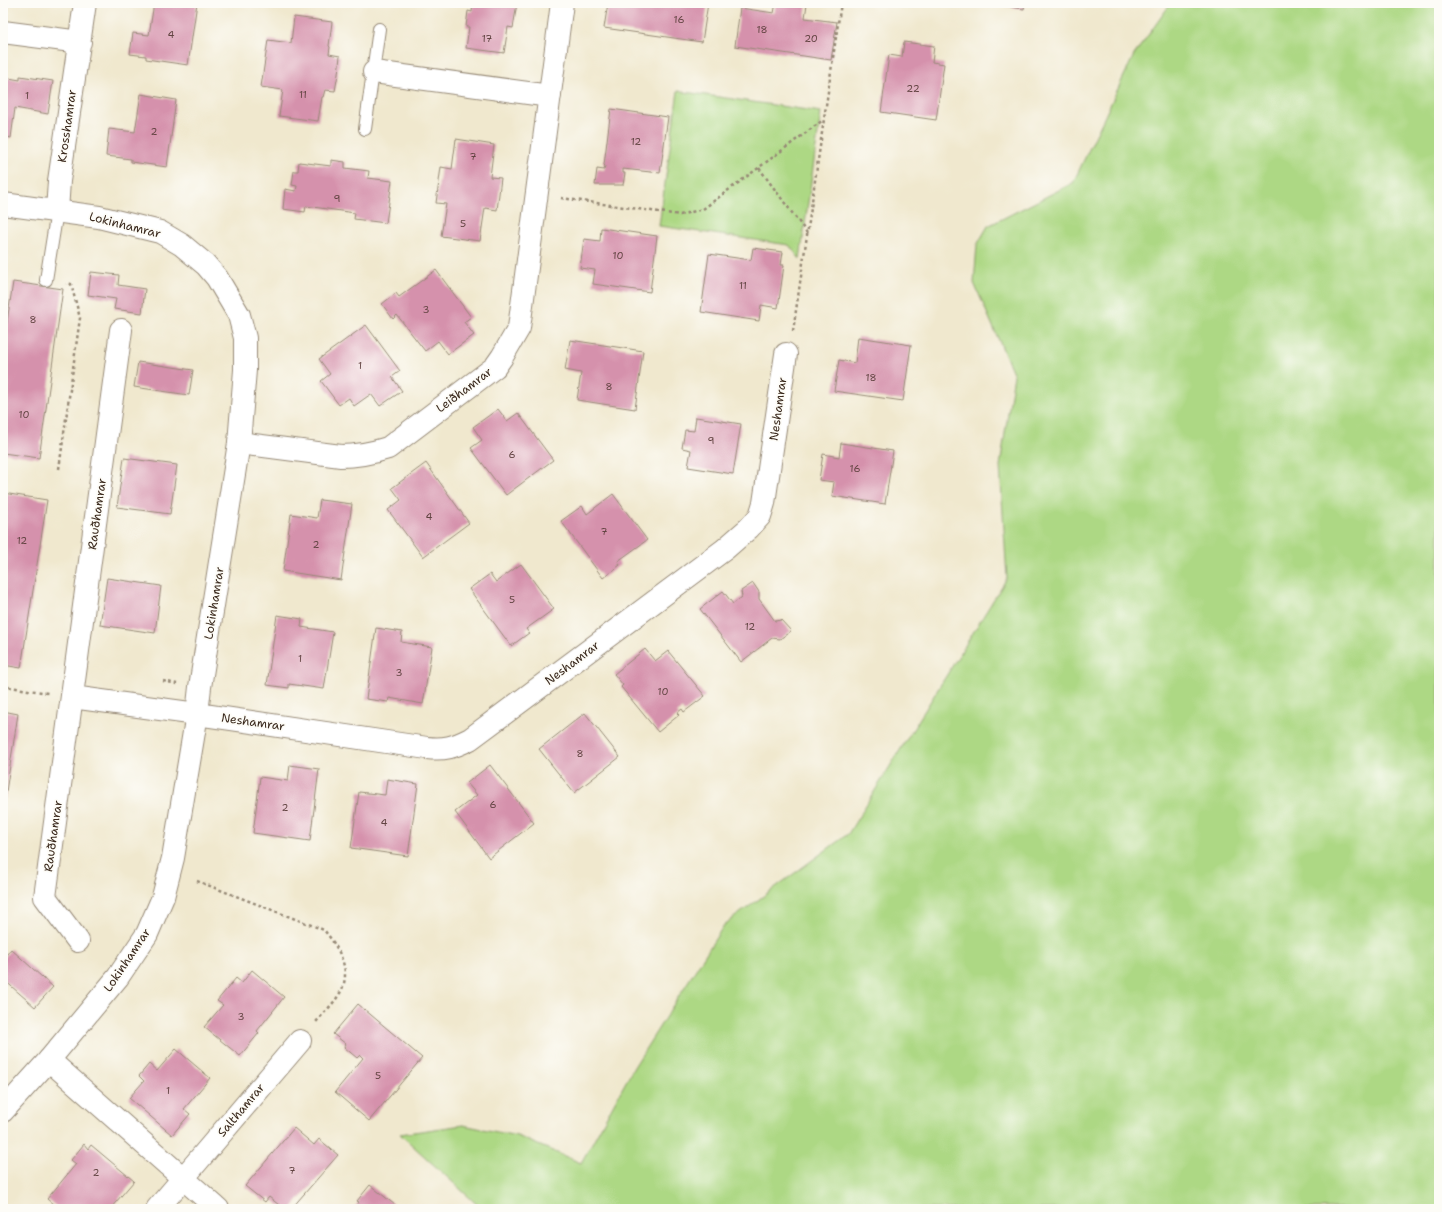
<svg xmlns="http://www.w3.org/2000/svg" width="1442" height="1212" font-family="'Shantell Sans',sans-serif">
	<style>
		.green { fill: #add884; stroke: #748151 }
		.building { fill: #d591ac }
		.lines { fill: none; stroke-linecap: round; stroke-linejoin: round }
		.service-casing { stroke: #968976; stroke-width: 14 }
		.minor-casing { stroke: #968976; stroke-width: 24 }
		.tertiary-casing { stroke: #968976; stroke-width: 24 }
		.path { stroke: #968976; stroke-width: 2.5; stroke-dasharray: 3 3; stroke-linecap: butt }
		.service { stroke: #fff; stroke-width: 12 }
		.minor { stroke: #fff; stroke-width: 22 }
		.tertiary { stroke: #fff; stroke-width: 22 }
		.labels { text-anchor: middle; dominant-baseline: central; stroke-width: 3.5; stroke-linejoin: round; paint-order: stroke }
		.number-label { font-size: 10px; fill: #624442 }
		.street-label { font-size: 12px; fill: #3b2a1e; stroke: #fdfcf7 }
	</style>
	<rect width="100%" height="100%" fill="#fdfcf7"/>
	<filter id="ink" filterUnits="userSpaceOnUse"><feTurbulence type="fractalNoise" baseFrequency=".025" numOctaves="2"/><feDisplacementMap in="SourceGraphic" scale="8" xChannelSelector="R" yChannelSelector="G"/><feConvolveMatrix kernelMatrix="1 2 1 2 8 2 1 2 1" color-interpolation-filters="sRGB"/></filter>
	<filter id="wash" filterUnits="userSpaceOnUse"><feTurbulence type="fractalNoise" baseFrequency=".012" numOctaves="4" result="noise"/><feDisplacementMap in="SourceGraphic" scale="16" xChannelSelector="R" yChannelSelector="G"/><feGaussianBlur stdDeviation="0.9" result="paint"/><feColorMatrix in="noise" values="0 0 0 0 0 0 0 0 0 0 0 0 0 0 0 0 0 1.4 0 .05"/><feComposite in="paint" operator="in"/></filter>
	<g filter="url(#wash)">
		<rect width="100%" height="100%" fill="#f0e8ce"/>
		<path class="green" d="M1171,3H1439V1209H482L400,1134L463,1125L517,1136L581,1163L634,1067L724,925L848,834L1007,578L1000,466L1014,375L974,283L977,245L988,226L1073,183L1134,55Z
			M678,91L821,112L800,259L789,245L659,226Z"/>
		<g id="blocks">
			<path class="building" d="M154,3H197L188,65L146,59V56L130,54L133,33L149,35Z
				M473,3H517L513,28L508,27L504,53L466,48L469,27H466L468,11L472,12Z
				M608,3H708L702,42L604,28Z
				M776,3L807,4L805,18L837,22L831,60L735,46L740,8L774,13Z
				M994,3H1025L1024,9L994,4Z
				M294,17L332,22L329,46L330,47L329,54L340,56L338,74L335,91L325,90L323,97H322L318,121L279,116L283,90L261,87L268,40L291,43Z
				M904,42L934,46L932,62L944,64L936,120L881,112L889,55L902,57Z
				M20,76L53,81L48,114L15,108L11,138L3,136V77L20,80Z
				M141,94L176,100L167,167L131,162V159L106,156L109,129L135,132Z
				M611,109L668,117L660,173L623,169V173H625L623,185H595L597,169L604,170L605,166L604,165Z
				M456,139L494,145L490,177L501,178L497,210L485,208L480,241L441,236L446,204L436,203L441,167L452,169Z
				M331,160L345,162V168L369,171L368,178L392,181L386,223L354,219L355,213L306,206L305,212L283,209L285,189L296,191L297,186L292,185L294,171H298L299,162L331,166Z
				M601,228L657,236L650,292L593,284L595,270L580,268L584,239L600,241Z
				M753,248L783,252L781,265H784L778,308L761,305L759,321L701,312L709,254L751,260Z
				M436,270L471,317L464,322L474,335L448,354L438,341L425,351L397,315L393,319L382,304L396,293L399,297Z
				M91,272L119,275L118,285L145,289L142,313L114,309L116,299L88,295Z
				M13,282L63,289L39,458L3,453V349Z
				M366,325L400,371L392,377L402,391L380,406L371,394L354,406L349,398L339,405L321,381L330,374L319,359Z
				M858,337L911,345L903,401L834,391L839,360L855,363Z
				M570,340L643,351L635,409L577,400L581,373L565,370Z
				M138,362L193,370L189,395L134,387Z
				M498,409L507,421L518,413L553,460L506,495L471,448L482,440L473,427Z
				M696,417L741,424L733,474L688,467L691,450L682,448L685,430L694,431Z
				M841,443L893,451L885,504L832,496L834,482L819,480L823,454L839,457Z
				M124,458L177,465L170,514L117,507Z
				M426,463L469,523L423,557L388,510L401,500L392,488Z
				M3,493L47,500L21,668L3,665Z
				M613,494L647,540L618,561L620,565L603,578L561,521L582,506L587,514Z
				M320,500L352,504L341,580L283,571L291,514L317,518Z
				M521,564L554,609L526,629L529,633L511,646L469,589L490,574L496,582Z
				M107,578L161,586L155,633L100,625Z
				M753,583L759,592V599L775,621L781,620L791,631L780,639L772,638L741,662L700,609L723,591L733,604L742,597L741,591Z
				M277,615L302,619L301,627L333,632L324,689L289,684V688L267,685Z
				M376,628L402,632L401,642L432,647L423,704L389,698L388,702L366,699Z
				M645,649L655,661L668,651L705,696L684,712L682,709L677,713L679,715L658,732L621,687L623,685L614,674Z
				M3,711L18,714L5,798H3Z
				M585,713L620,757L574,793L539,749Z
				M290,765L319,769L310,841L253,833L260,777L288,781Z
				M490,765L534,823L489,858L455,812L477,795L467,783Z
				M387,779L418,784L408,856L351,848L359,792L385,795Z
				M11,949L53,987L35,1007L3,979V959Z
				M252,970L284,997L257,1031L259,1033L240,1056L204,1027L223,1005L217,1001L236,978L242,983Z
				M358,1004L422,1058L369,1121L335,1092L363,1058L360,1055L357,1058L344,1047L346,1044L333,1034Z
				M176,1049L210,1078L184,1109L190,1114L172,1135L129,1098L144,1081L139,1076L149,1064L157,1071Z
				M294,1128L314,1145L319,1139L338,1155L291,1209H284L269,1197L265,1202L245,1186Z
				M84,1144L88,1149L91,1145L134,1181L110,1209H59L47,1199L76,1164L71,1160Z
				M370,1185L400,1209H353L359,1202L357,1201Z"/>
		</g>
	</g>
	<g filter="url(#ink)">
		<use href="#blocks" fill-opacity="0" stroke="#968976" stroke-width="1"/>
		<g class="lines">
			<defs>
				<path id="service" d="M365,129L379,29
					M46,280L57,211"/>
				<path id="minor" d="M3,32L80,42
					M374,72L550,96
					M57,211L59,181L85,3
					M239,443L341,456C358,456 372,453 388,448L495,367L502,357L519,328L562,3
					M72,697L197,714L427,748C445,750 454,747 470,739L725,549L749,528L760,516L764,503L786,354
					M78,941L45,897L121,330
					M49,1060L218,1209
					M157,1209L300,1041"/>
				<path id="tertiary" d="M3,204L99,217L160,232L182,245L206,265L217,278L239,315L245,338V370L239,443L200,687L197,714L173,858L163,897L147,934L118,977L49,1060L3,1111"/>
			</defs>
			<use href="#service" class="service-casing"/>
			<use href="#minor" class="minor-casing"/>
			<use href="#tertiary" class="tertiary-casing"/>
			<path class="path" d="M759,168L807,233
				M561,198L680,215L703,209L823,120
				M793,331L841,3
				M59,469L80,318L71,284L66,283
				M163,681L177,684
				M3,686L48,693
				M197,881L324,930C338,947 353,971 340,993C334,1003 324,1013 316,1022"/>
			<use href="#service" class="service"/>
			<use href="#minor" class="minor"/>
			<use href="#tertiary" class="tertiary"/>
		</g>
	</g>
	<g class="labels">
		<g class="number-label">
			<text x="679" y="19">16</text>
			<text x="762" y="29">18</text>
			<text x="171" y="34">4</text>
			<text x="487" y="38">17</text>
			<text x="811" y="38">20</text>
			<text x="913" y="88">22</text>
			<text x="303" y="94">11</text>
			<text x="27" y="95">1</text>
			<text x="154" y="131">2</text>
			<text x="636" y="141">12</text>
			<text x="473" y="156">7</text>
			<text x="337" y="198">9</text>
			<text x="463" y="223">5</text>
			<text x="618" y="255">10</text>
			<text x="743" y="285">11</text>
			<text x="426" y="309">3</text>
			<text x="33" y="319">8</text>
			<text x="360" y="365">1</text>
			<text x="871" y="377">18</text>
			<text x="609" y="386">8</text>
			<text x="24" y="414">10</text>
			<text x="711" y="440">9</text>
			<text x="512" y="454">6</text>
			<text x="855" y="468">16</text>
			<text x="429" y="516">4</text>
			<text x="604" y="531">7</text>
			<text x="22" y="540">12</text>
			<text x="316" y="544">2</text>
			<text x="512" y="599">5</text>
			<text x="750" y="626">12</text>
			<text x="300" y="658">1</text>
			<text x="399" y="672">3</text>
			<text x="663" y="691">10</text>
			<text x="580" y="753">8</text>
			<text x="493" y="804">6</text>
			<text x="285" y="807">2</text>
			<text x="384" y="822">4</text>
			<text x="241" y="1016">3</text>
			<text x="378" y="1075">5</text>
			<text x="168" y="1090">1</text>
			<text x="292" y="1170">7</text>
			<text x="96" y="1172">2</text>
		</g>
		<g class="street-label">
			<text transform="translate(67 126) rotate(-82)">Krosshamrar</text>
			<text transform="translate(125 225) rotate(14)">Lokinhamrar</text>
			<text transform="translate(464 390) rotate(-37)">Leiðhamrar</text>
			<text transform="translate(778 409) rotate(-82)">Neshamrar</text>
			<text transform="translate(97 514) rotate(-82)">Rauðhamrar</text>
			<text transform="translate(214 603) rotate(-81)">Lokinhamrar</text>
			<text transform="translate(572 663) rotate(-37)">Neshamrar</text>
			<text transform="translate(253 722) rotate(8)">Neshamrar</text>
			<text transform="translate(53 836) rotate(-82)">Rauðhamrar</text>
			<text transform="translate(127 960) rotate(-56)">Lokinhamrar</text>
			<text transform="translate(241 1110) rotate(-50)">Salthamrar</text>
		</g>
	</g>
	<rect width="1442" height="1212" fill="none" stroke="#fdfcf7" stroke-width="16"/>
</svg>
